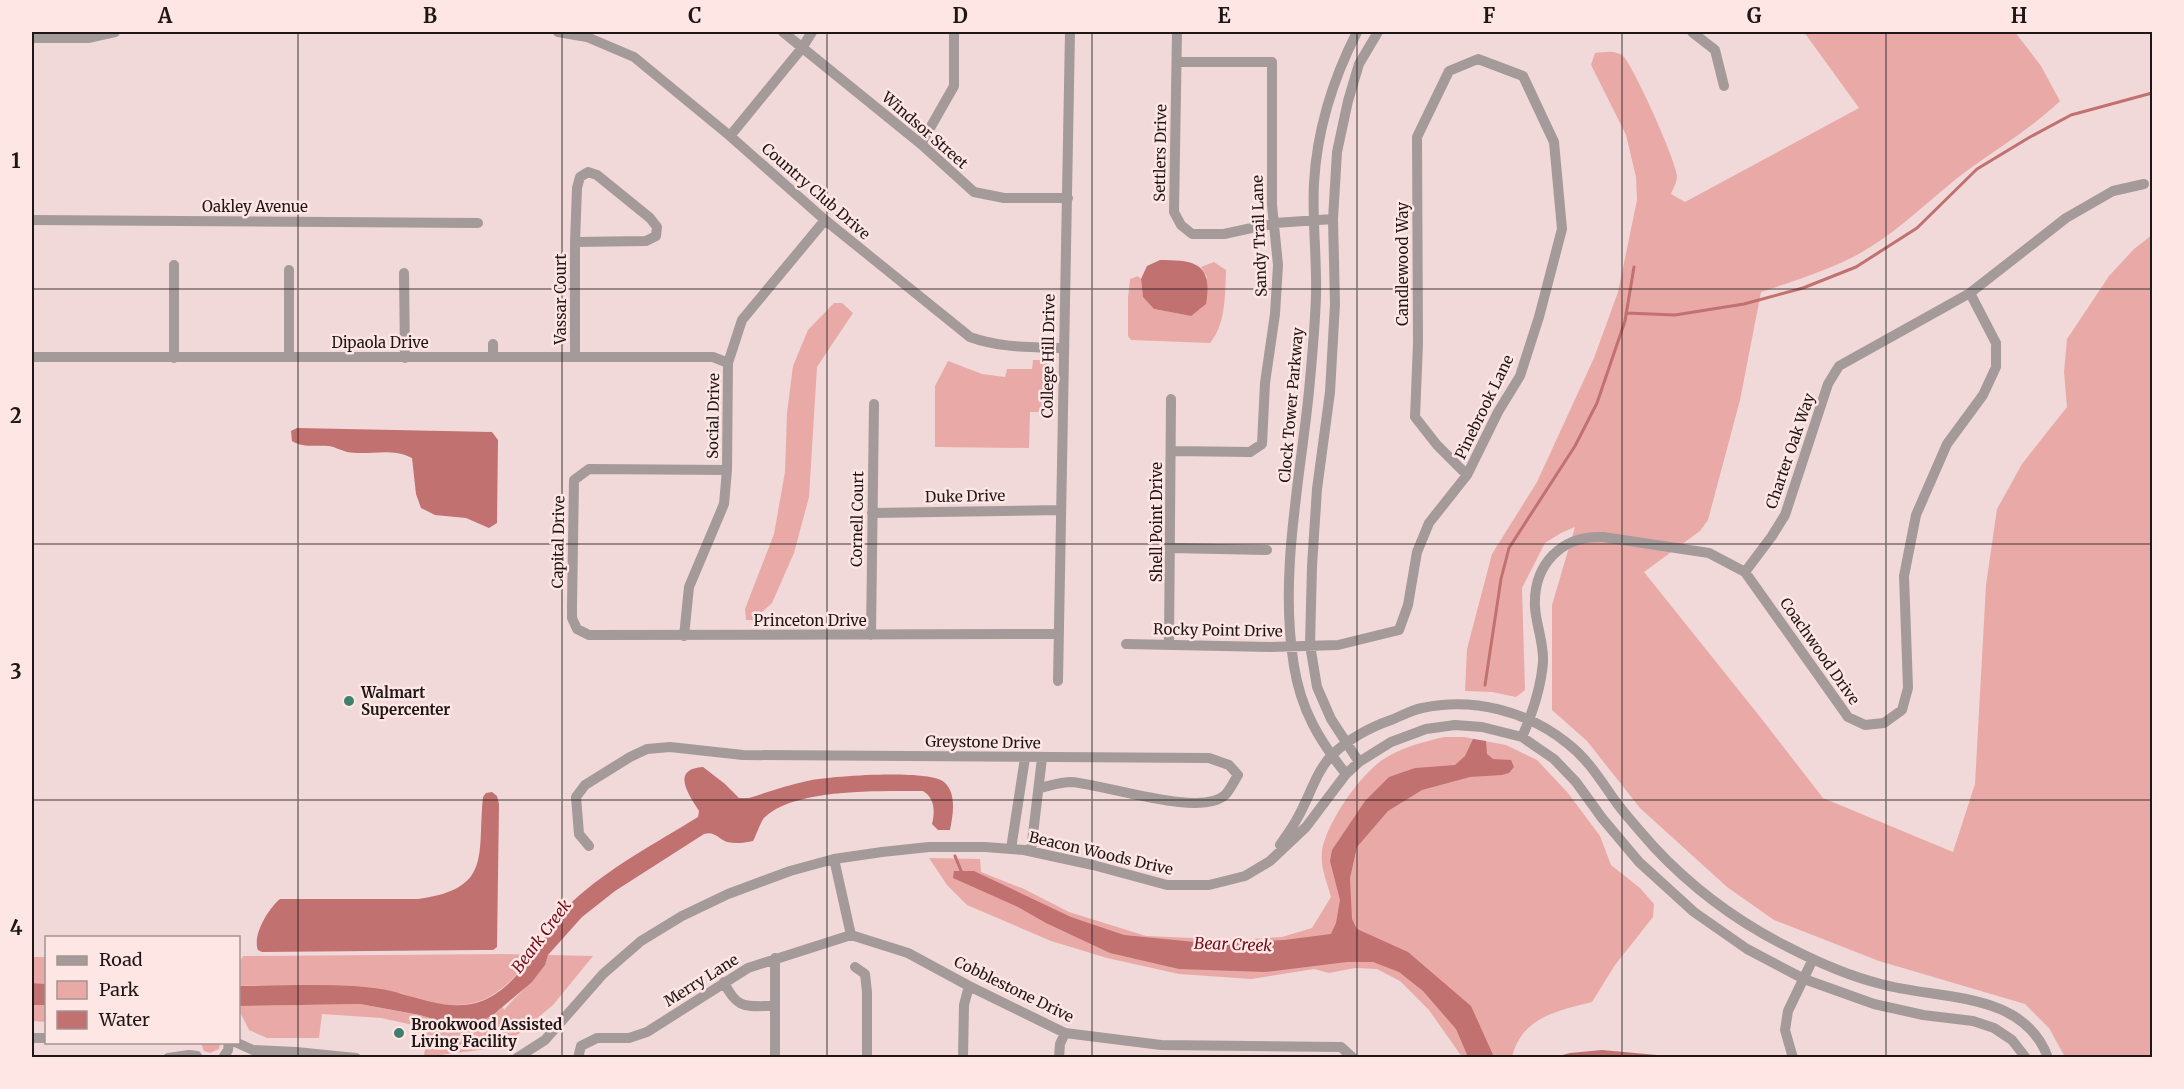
<svg xmlns="http://www.w3.org/2000/svg" width="2184" height="1089" font-family="Merriweather,serif">
	<style>
		.green { fill: #e9aaa7 }
		.water { fill: #c07170 }
		.lines { fill: none; stroke-linecap: round; stroke-linejoin: round }
		.stream { stroke: #c07170; stroke-width: 3 }
		.minor { stroke: #a49a99; stroke-width: 10 }
		.grid { fill: none; stroke: #1f1717; stroke-width: 1.5; stroke-opacity: 0.55 }
		.poi-dot { fill: #407f6b; stroke: #fee6e5; stroke-width: 2 }
		.labels { text-anchor: middle; dominant-baseline: central; stroke-width: 5; stroke-linejoin: round; paint-order: stroke }
		.street-label { font-size: 15px; fill: #1f1717; stroke: #fee6e5 }
		.poi-label { font-size: 15px; font-weight: bold; fill: #1f1717; stroke: #fee6e5; text-anchor: start }
		.water-label { font-size: 16px; font-style: italic; fill: #6f0c1a; stroke: #fee6e5 }
		.neatline { fill: none; stroke: #1f1717; stroke-width: 2 }
		.grid-label { font-size: 20px; text-anchor: middle; font-weight: bold; fill: #1f1717 }
	</style>
	<rect width="100%" height="100%" fill="#f0d9d8"/>
	<path class="green" d="M1804,32H2015L2041,66L2060,101C2032,128 1999,147 1968,170C1929,199 1895,236 1851,258C1823,272 1791,282 1761,292L1740,400L1708,520L1700,531L1644,572L1757,713L1823,798L1953,852L1975,784L1986,585L1997,509L2022,464L2067,407L2064,372L2067,339L2109,276L2134,249L2152,235V1057H2065L2049,1028L2025,1004L1879,961L1774,920L1727,887L1640,808L1587,741L1552,710V605L1575,527L1561,533L1545,543L1522,588L1525,690L1516,697L1492,692L1465,691L1467,649L1492,554L1537,482L1594,358L1618,292L1637,200L1636,177L1626,135L1591,65L1595,53C1605,52 1613,50 1622,55C1632,62 1677,163 1677,176C1677,182 1673,189 1671,194L1685,202L1859,108Z
		M1214,262L1226,270C1225,294 1226,324 1210,343L1131,340L1128,336V298L1130,279L1138,276L1141,279L1143,295L1154,309L1191,316L1207,277L1201,267Z
		M834,303H842L853,313L817,367L809,497L794,553L772,603L753,620H746L745,609L774,534L785,472L787,413L793,366L808,330Z
		M1033,360H1047L1046,412H1030L1029,448L935,447V386L948,361L982,374L1005,377L1007,369H1032Z
		M1444,737H1464L1506,745L1537,760L1568,793L1600,836L1611,865L1640,888L1654,904L1653,917L1615,965L1592,1002C1557,1011 1522,1017 1512,1057H1462L1429,1010L1400,981L1377,969L1355,968L1329,973L1314,969L1251,979L1179,974L1107,958L1051,941L967,905L947,885L929,858L980,859L981,872L1024,889L1069,912L1146,936L1239,940L1282,937L1312,928L1331,897C1327,882 1320,867 1322,851C1326,823 1362,771 1387,757C1405,746 1424,742 1444,737Z
		M505,954L532,955C519,973 504,991 483,1000C466,1007 442,1006 424,1001C415,999 407,994 398,993C345,986 292,985 239,986L238,965L243,956Z
		M548,955L593,956L553,1005L503,1047L424,1057L427,1028L381,1018L322,1014L319,1038H267L249,1030L239,1010V1006L360,1004L420,1015L443,1022L493,1015L503,1007L504,1010C519,992 539,978 548,955Z
		M32,957H46V984L32,983Z
		M32,1005H46V1022L32,1021Z
		M201,1043V1042L220,1043L219,1049L210,1053L204,1051Z"/>
	<path class="water" d="M1160,260C1195,260 1213,263 1206,304L1191,316L1154,309L1143,297L1141,279L1147,266Z
		M297,428L492,432L498,440L497,523L489,528L466,518L435,515L421,508L416,494L412,458C390,447 369,456 347,452C340,450 335,447 329,446C316,445 303,448 292,441L291,431Z
		M1473,739L1486,741L1487,754L1493,759L1511,760L1514,767L1509,773L1502,775L1470,777L1422,790L1388,811L1357,847L1350,878L1352,919L1357,929L1408,952L1471,1006L1494,1057H1468L1456,1029L1423,991L1399,972L1373,962H1347L1265,972L1179,969L1110,953L1046,923L1018,907L953,878L954,871H974L1071,917L1124,935L1215,944L1284,940L1331,934L1336,923L1340,900L1330,861L1332,850L1365,801L1389,777L1415,768L1455,765L1465,756Z
		M703,767L725,784L739,798H749C768,792 788,785 807,781C829,776 929,769 944,782C957,793 953,815 950,830H938L932,824C935,812 935,798 923,791C882,791 795,788 765,817C761,820 757,834 753,841C744,843 736,844 727,842C717,838 715,831 704,834L615,891L582,917L548,955L545,965L532,982L493,1015L479,1022H443L420,1015L360,1004L239,1006V986C276,986 315,984 353,986C368,987 387,989 402,994C428,1001 455,1011 482,1001C526,983 541,931 573,901C610,867 656,843 698,817L699,811C689,795 670,769 703,767Z
		M492,792L497,796L499,804L497,947L493,950H480L262,952L258,950C252,935 269,908 280,899H418C493,889 477,855 483,797L486,793Z
		M32,983L46,984V1005H32Z
		M1602,1050L1657,1055L1659,1057H1555L1570,1053Z"/>
	<g class="lines">
		<path class="stream" d="M1626,313L1675,315L1744,304L1803,288L1856,267L1917,228L1977,169L2030,137L2071,115L2152,93
			M1485,685L1501,579L1509,548L1575,446L1597,403L1625,321L1634,267
			M955,856L962,873"/>
		<path class="minor" d="M558,32L587,37L634,57L730,136L825,220L970,337C1000,348 1031,347 1063,348
			M783,32L921,144L974,192L1004,198H1068
			M1177,32L1174,212L1181,225L1192,234H1224L1275,223L1333,219
			M1692,32L1715,50L1724,86
			M32,38H88L115,32
			M730,136L802,48L812,32
			M921,144L954,86V32
			M32,220L478,223
			M575,242L646,241L656,236L657,227L650,218L597,175L588,172L580,177L577,188L575,242V356
			M174,265V358
			M404,273L405,358
			M493,344V356
			M32,357H713L728,363
			M289,357V270
			M1171,451L1250,452L1262,444L1265,383L1275,314L1278,265L1272,205V62H1177
			M727,470L589,469L574,480L572,606V618L577,629L589,635L1058,634
			M872,513L1060,510
			M1171,548L1267,550
			M1745,572L1848,717L1865,725L1884,723L1902,710L1908,688L1904,576L1916,515L1947,444L1983,395L1996,367V343L1970,293
			M871,635L874,404
			M684,636L689,587L724,504L727,470L728,363L742,320L825,220
			M1126,644L1270,647L1338,645L1399,630L1408,605L1417,552L1429,523L1467,475L1498,412L1520,376L1539,317L1562,229L1554,142L1523,76L1478,59L1449,71L1417,137L1418,343L1415,417L1437,445L1467,475
			M1169,645L1171,399
			M1058,681L1070,32
			M1522,737C1533,712 1541,688 1543,662C1544,643 1536,625 1535,607C1533,565 1561,535 1603,537L1709,553L1745,572L1772,536L1785,515L1828,384L1839,366L1970,293L2066,218L2113,191L2144,184
			M1359,762L1331,719L1317,687L1310,645L1312,566L1317,489L1330,392L1335,304L1333,219L1337,152L1348,101L1359,64L1378,32
			M1346,774C1319,740 1301,710 1294,666C1279,575 1300,481 1309,391C1312,359 1315,327 1316,296C1317,258 1312,220 1314,183C1317,130 1333,79 1357,32
			M1280,845C1286,836 1293,827 1298,817C1309,798 1317,769 1333,754C1349,739 1371,727 1391,720C1401,716 1412,710 1422,708C1473,697 1527,711 1567,743C1588,759 1601,781 1616,802C1627,817 1641,832 1653,846C1691,887 1738,922 1788,947C1817,962 1849,976 1881,984C1938,1000 2024,990 2048,1058
			M589,846L579,834L576,797L585,785L630,757L647,749L670,747L743,755L1209,758L1229,765L1238,775C1234,781 1230,790 1225,795C1201,818 1104,784 1071,782C1060,782 1049,786 1039,788
			M1011,849L1025,758
			M1031,851L1042,758
			M834,859L851,935
			M851,935L908,953L969,986L1065,1033L1161,1045L1341,1047L1353,1058
			M855,967L865,974L867,992V1058
			M724,982C737,1010 746,1006 774,1006
			M32,1038H46
			M235,1042L253,1050L296,1052L356,1058
			M168,1058L189,1055L197,1056
			M223,1058L228,1050L229,1042
			M517,1058L545,1040L603,974L641,941L682,916L728,894L790,871L834,859L882,852L929,847H985L1024,850L1093,865L1167,885H1209L1245,876L1270,861L1306,827L1346,774L1359,762L1391,742L1426,729L1455,725L1482,727L1522,737L1554,759L1576,782L1602,818L1639,862L1694,912L1747,949L1804,979L1874,1004L1923,1015L1973,1021L1994,1028L2012,1040L2026,1058
			M578,1058L581,1046L597,1038H629L647,1032L748,968L851,935
			M775,1058V958
			M963,1058L964,1005L969,986
			M1059,1058L1060,1044L1065,1033
			M1793,1058L1785,1030L1788,1011L1813,959"/>
	</g>
	<path class="grid" d="M298,32V1058M562,32V1058M827,32V1058M1092,32V1058M1357,32V1058M1622,32V1058M1886,32V1058M32,289H2152M32,544H2152M32,800H2152"/>
	<g class="poi-dot">
		<circle cx="349" cy="701" r="6"/>
		<circle cx="399" cy="1033" r="6"/>
	</g>
	<g class="labels">
		<g class="street-label">
			<text transform="translate(925 130) rotate(41)">Windsor Street</text>
			<text transform="translate(1160 153) rotate(-89)">Settlers Drive</text>
			<text transform="translate(816 191) rotate(41)">Country Club Drive</text>
			<text x="255" y="206">Oakley Avenue</text>
			<text transform="translate(1259 236) rotate(-92)">Sandy Trail Lane</text>
			<text transform="translate(1402 264) rotate(-90)">Candlewood Way</text>
			<text transform="translate(560 299) rotate(-90)">Vassar Court</text>
			<text x="380" y="342">Dipaola Drive</text>
			<text transform="translate(1048 356) rotate(-89)">College Hill Drive</text>
			<text transform="translate(1291 405) rotate(-85)">Clock Tower Parkway</text>
			<text transform="translate(1484 407) rotate(-64)">Pinebrook Lane</text>
			<text transform="translate(713 416) rotate(-89)">Social Drive</text>
			<text transform="translate(1790 451) rotate(-71)">Charter Oak Way</text>
			<text transform="translate(965 496) rotate(-1)">Duke Drive</text>
			<text transform="translate(857 519) rotate(-89)">Cornell Court</text>
			<text transform="translate(1156 522) rotate(-90)">Shell Point Drive</text>
			<text transform="translate(558 542) rotate(-89)">Capital Drive</text>
			<text x="810" y="620">Princeton Drive</text>
			<text transform="translate(1218 630) rotate(1)">Rocky Point Drive</text>
			<text transform="translate(1820 651) rotate(55)">Coachwood Drive</text>
			<text transform="translate(983 742) rotate(1)">Greystone Drive</text>
			<text transform="translate(1101 853) rotate(13)">Beacon Woods Drive</text>
			<text transform="translate(701 980) rotate(-32)">Merry Lane</text>
			<text transform="translate(1014 989) rotate(26)">Cobblestone Drive</text>
		</g>
		<g class="poi-label">
			<text x="361" y="692">Walmart<tspan x="361" dy="17">Supercenter</tspan></text>
			<text x="411" y="1024">Brookwood Assisted<tspan x="411" dy="17">Living Facility</tspan></text>
		</g>
		<g class="water-label">
			<text transform="translate(541 936) rotate(-53)">Beark Creek</text>
			<text transform="translate(1233 944) rotate(2)">Bear Creek</text>
		</g>
	</g>
	<rect width="2184" height="1089" fill="none" stroke="#fee6e5" stroke-width="66"/>
	<rect x="45" y="936" width="195" height="108" fill="#fee6e5" stroke="#a59393" stroke-width="1.5"/>
	<rect x="57" y="956" width="30" height="9" fill="#a49a99" stroke="#a59393" stroke-width="1.5"/>
	<text x="99" y="966" font-size="18" fill="#1f1717">Road</text>
	<rect x="57" y="981" width="30" height="18" fill="#e9aaa7" stroke="#a59393" stroke-width="1.5"/>
	<text x="99" y="996" font-size="18" fill="#1f1717">Park</text>
	<rect x="57" y="1011" width="30" height="18" fill="#c07170" stroke="#a59393" stroke-width="1.5"/>
	<text x="99" y="1026" font-size="18" fill="#1f1717">Water</text>
	<rect x="33" y="33" width="2118" height="1023" class="neatline"/>
	<g class="grid-label">
		<text x="165" y="23">A</text>
		<text x="430" y="23">B</text>
		<text x="695" y="23">C</text>
		<text x="960" y="23">D</text>
		<text x="1224" y="23">E</text>
		<text x="1489" y="23">F</text>
		<text x="1754" y="23">G</text>
		<text x="2019" y="23">H</text>
		<text x="16" y="168">1</text>
		<text x="16" y="423">2</text>
		<text x="16" y="679">3</text>
		<text x="16" y="935">4</text>
	</g>
</svg>
